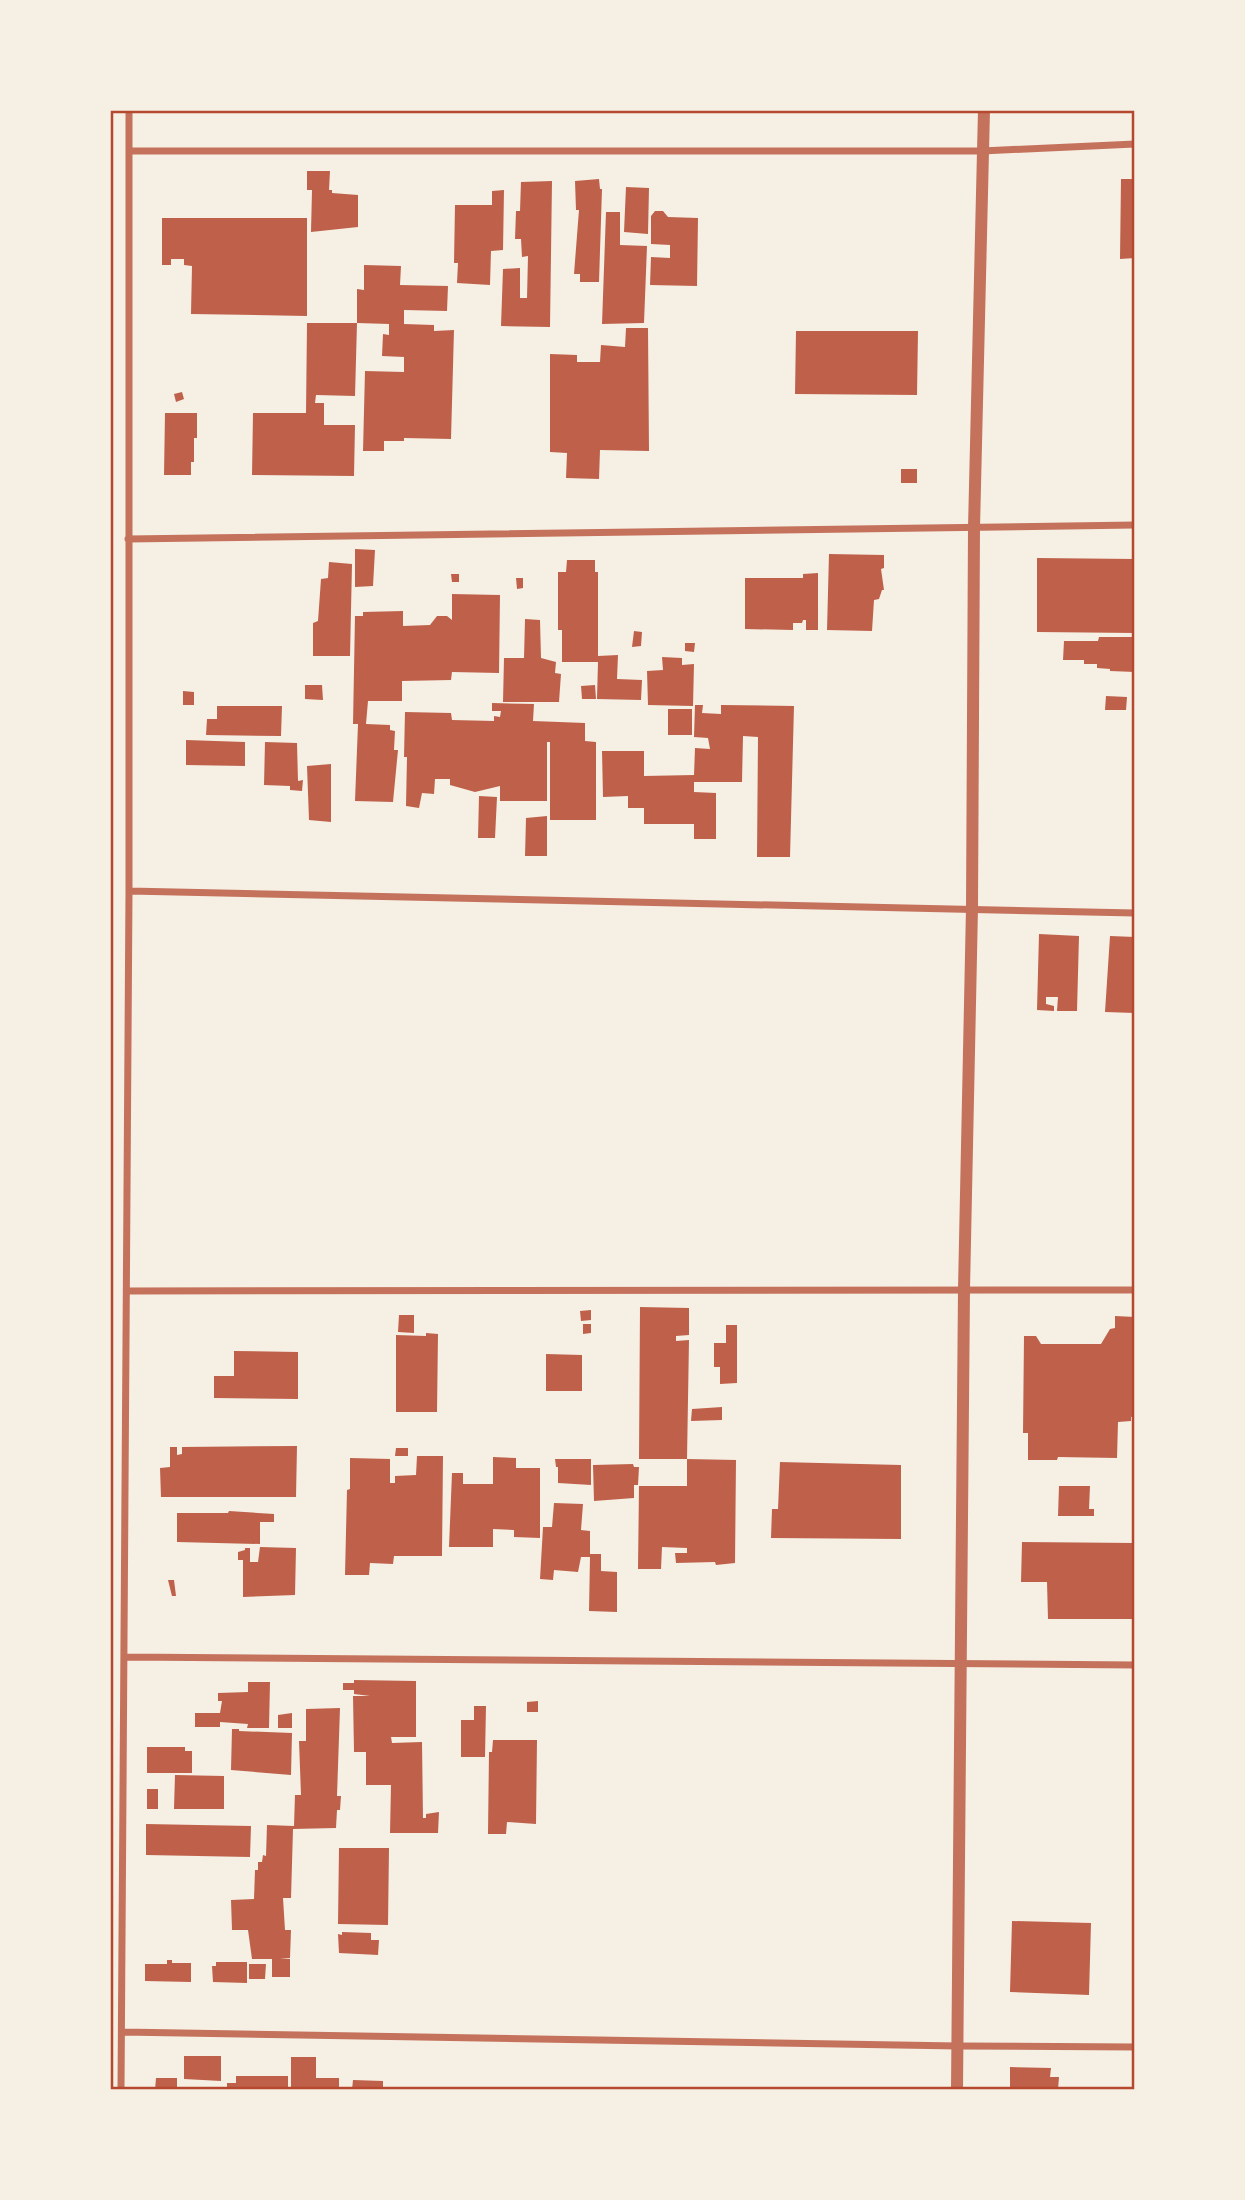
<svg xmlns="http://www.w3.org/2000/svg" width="1245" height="2200" font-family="'Space Grotesk',sans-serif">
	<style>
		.building { fill: #bf614a }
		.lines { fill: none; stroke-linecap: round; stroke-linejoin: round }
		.minor { stroke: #c5725c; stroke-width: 7 }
		.tertiary { stroke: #c5725c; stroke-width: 12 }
		.neatline { fill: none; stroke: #b5482f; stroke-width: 2.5 }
	</style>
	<rect width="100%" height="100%" fill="#f6efe4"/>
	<path class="building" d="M307,171H330L329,190H332V193L358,195V227L311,232L312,190H307Z
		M599,179L600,189H602L599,282H580V274H574L579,210H576L575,181Z
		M1121,179H1135V258L1120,259Z
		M552,181L550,327L501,326L503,269L520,268V298H527L528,256L522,257L521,239H515L516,211H520L521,182Z
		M626,187L649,188L648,234L624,232Z
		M504,190L503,250L491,251L490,285L457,283L458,263H454L455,205H492V191Z
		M655,211H663L668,217L698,218L697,286L650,285L651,257L670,258V245L651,244V216Z
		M606,212H620V245L647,246L644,323L602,324Z
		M162,218H307V316L191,314L192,266L184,265V259H171V265H162Z
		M364,265L401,266L400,285L448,286L447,311L404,310V324L434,325V331L454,330L451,439L404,438V441H384V451H363L365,371L404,372V357L382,356L383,334L389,335V324L357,323V289L364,290Z
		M307,323H357L355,396L316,395L315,403H324V425H355L354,476L252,475L253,413H306Z
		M626,328H648L649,451L600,450L599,479L566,478L567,453L550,452V354L577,355V362H600L601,345L625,347Z
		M796,331H918L917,395L795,394Z
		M182,392L184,399L176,402L174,394Z
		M165,413H197V438H194V462H191V475H164Z
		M901,469H917V483H901Z
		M355,549L375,550L373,586L355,587Z
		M829,554L884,555V568L881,569L884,590H882L879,599L874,600L872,631L827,630Z
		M1037,558L1135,559V633L1037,632Z
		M567,560H595V572H598V656L618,655L617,679L642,680L641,700L597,699L598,662H562V630H558V572H566Z
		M329,562L352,564L350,656H313V623L318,621L321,579L328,578Z
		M818,573V630H806V620H803L802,623H793V630L745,629V578H803V574Z
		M451,574H459V582H452Z
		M516,578H523V588L517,589Z
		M452,594L500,595L499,673L452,672L451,680L402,681V701H368L366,724L390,725V730L395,731L394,750H398L393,802L355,801L358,724H353L355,616H363V612L403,611V626L430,625L437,616H447L452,620Z
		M525,619L540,620L541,658L556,662L555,673L561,674L559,702H503L504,658H524Z
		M634,631L642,632L641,646L632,647Z
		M1099,637H1135V672L1110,671V669L1097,668V664H1084V660H1063L1064,641H1098Z
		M685,643H695L694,652L685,651Z
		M662,657L682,658V665L694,664L693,706L648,705L647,671L663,670Z
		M305,685H322L323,700L305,699Z
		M595,685L596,699H582L581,686Z
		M183,691L194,692V705H183Z
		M1106,696L1127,697L1126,710H1105Z
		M492,703L534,704L533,721L585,723V741L596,742V820H550V742H547V801H500V786L475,792L450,785V779H435L434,794L422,793L419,808L406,806L407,757H404L405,712L451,713L452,720L494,721V716L500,717L501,711H492Z
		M695,705H703L702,713L721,714V705L794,706L790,857H757L758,737L743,736L742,782H694V792L716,793V839H694V824H644V808H628V796L603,797L602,751H644V776L694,775L695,748L710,749L708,738L694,737Z
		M217,706H282L281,736L206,735L207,719H217Z
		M668,709H692V735H668Z
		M186,740L245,742V766L186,765Z
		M265,742L297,743L298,781L303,780L302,791L290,790V786L264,785Z
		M331,764V822L309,820L307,766Z
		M479,796L497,797L495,838H478Z
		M547,816V856H525L526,818Z
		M1039,934L1079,936L1077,1011H1057L1058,997H1046V1004L1054,1006V1011L1037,1010Z
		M1110,936L1135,937V1013L1105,1012Z
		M640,1307L689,1308V1335L676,1336V1341L689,1340L687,1459L736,1460L735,1563L716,1565L715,1562L676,1563L675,1553H687V1548L662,1547L661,1569H638L639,1486H687V1459H639Z
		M591,1310V1320L581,1321L580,1311Z
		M399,1315H414V1333L398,1332Z
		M1115,1316L1135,1317V1416L1131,1417V1421L1118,1422L1117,1458L1058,1457L1057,1460H1028V1433H1023L1024,1336H1036L1041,1344H1101L1110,1329L1115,1328Z
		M583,1324H591V1333L583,1334Z
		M726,1325H737V1383L720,1384V1367H714V1343H726Z
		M426,1333L438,1334L437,1412H396V1335L426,1336Z
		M234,1351L298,1352V1399L214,1398V1376H234Z
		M546,1354L582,1355V1391H546Z
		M722,1407V1420L691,1421L692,1409Z
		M297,1446L296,1497H161L160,1468L170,1467V1447H177V1455L182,1454V1447Z
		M396,1448H408V1456H395Z
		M417,1456H443L442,1556H394L393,1564L370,1563L369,1575H345L347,1490L350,1489V1458L390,1459V1483H395V1476L416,1475Z
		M493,1457L516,1458V1468H540V1538L514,1537V1530L493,1529V1547H449L452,1473H463V1484H493Z
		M555,1459H591V1485L558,1483V1467H556Z
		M780,1462L901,1465V1539L771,1538L772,1509H778Z
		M633,1464L634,1467H639L638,1485H634V1498L594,1501L593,1465Z
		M1059,1486H1090L1089,1509H1094V1516H1058Z
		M554,1503L583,1504L581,1530L590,1531V1554H601V1571L617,1572V1612L589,1611L590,1557H581L578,1572L554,1570L553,1580L540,1579L543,1527H552Z
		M229,1511L274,1514V1522H260V1544L177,1542V1513H228Z
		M1022,1542L1135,1543V1619H1048L1047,1582H1021Z
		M260,1547L296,1548L295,1595L243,1597V1560H238V1552L245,1550V1548H250V1562H258Z
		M168,1580H174L176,1596H172Z
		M354,1680L416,1681V1737H391L392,1743L422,1742L423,1818H426V1814L439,1812L438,1833H390L391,1785H366V1752H354L353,1696H370L354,1694V1690H343V1683H354Z
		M248,1682H270L269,1728H247L248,1724L220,1722V1727H195V1713H220L222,1701H218V1693L248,1692Z
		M538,1701V1712H527V1702Z
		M474,1706H486L485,1757H461V1720H474Z
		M340,1708L337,1796H341L340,1810H337L336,1828L293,1829L291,1898H283L285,1930H291L290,1958L280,1959H290V1977H272V1959H252L248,1930H232L231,1900L254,1899L255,1870H258V1862H262L263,1855L266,1856L267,1825L294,1826L295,1795H301L299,1741H306V1709Z
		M292,1713V1728H278V1715Z
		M232,1729H239V1731L292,1733L291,1775L231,1770Z
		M493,1740H537L536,1824L507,1822L506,1834H488L489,1752H492Z
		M147,1747H185V1751H192V1773H147Z
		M175,1775L224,1776V1809H174Z
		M147,1789H158V1809H147Z
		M146,1824L251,1826L250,1857L146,1855Z
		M339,1848H389L388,1925L338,1924Z
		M1012,1921L1091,1923L1089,1995L1010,1992Z
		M342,1932L371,1933V1940H379L378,1955L339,1953L338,1934L342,1935Z
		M167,1960H172V1963H191V1982L145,1981V1964H167Z
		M216,1962H247V1983L213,1982L212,1966H216Z
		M249,1964H266L265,1979H249Z
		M184,2056H221V2081L184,2079Z
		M291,2057H316V2078H339V2090H291Z
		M1010,2067L1051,2068L1050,2077H1059L1058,2090H1010Z
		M236,2076H288V2090H227V2083H236Z
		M156,2078H177V2090H155Z
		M353,2080L383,2081V2090H352Z"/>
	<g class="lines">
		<path class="minor" d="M129,151H982L1135,144
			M128,539L1135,525
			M129,891L1135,913
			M127,1291L1135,1290
			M124,1657L1135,1665
			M122,2032L958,2046L1135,2047
			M121,2090L129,891V110"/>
		<path class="tertiary" d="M957,2090L964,1289L972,908L974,528L984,110"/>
	</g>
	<rect width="1245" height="2200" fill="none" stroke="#f6efe4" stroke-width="224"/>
	<rect x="112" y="112" width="1021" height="1976" class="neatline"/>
</svg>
